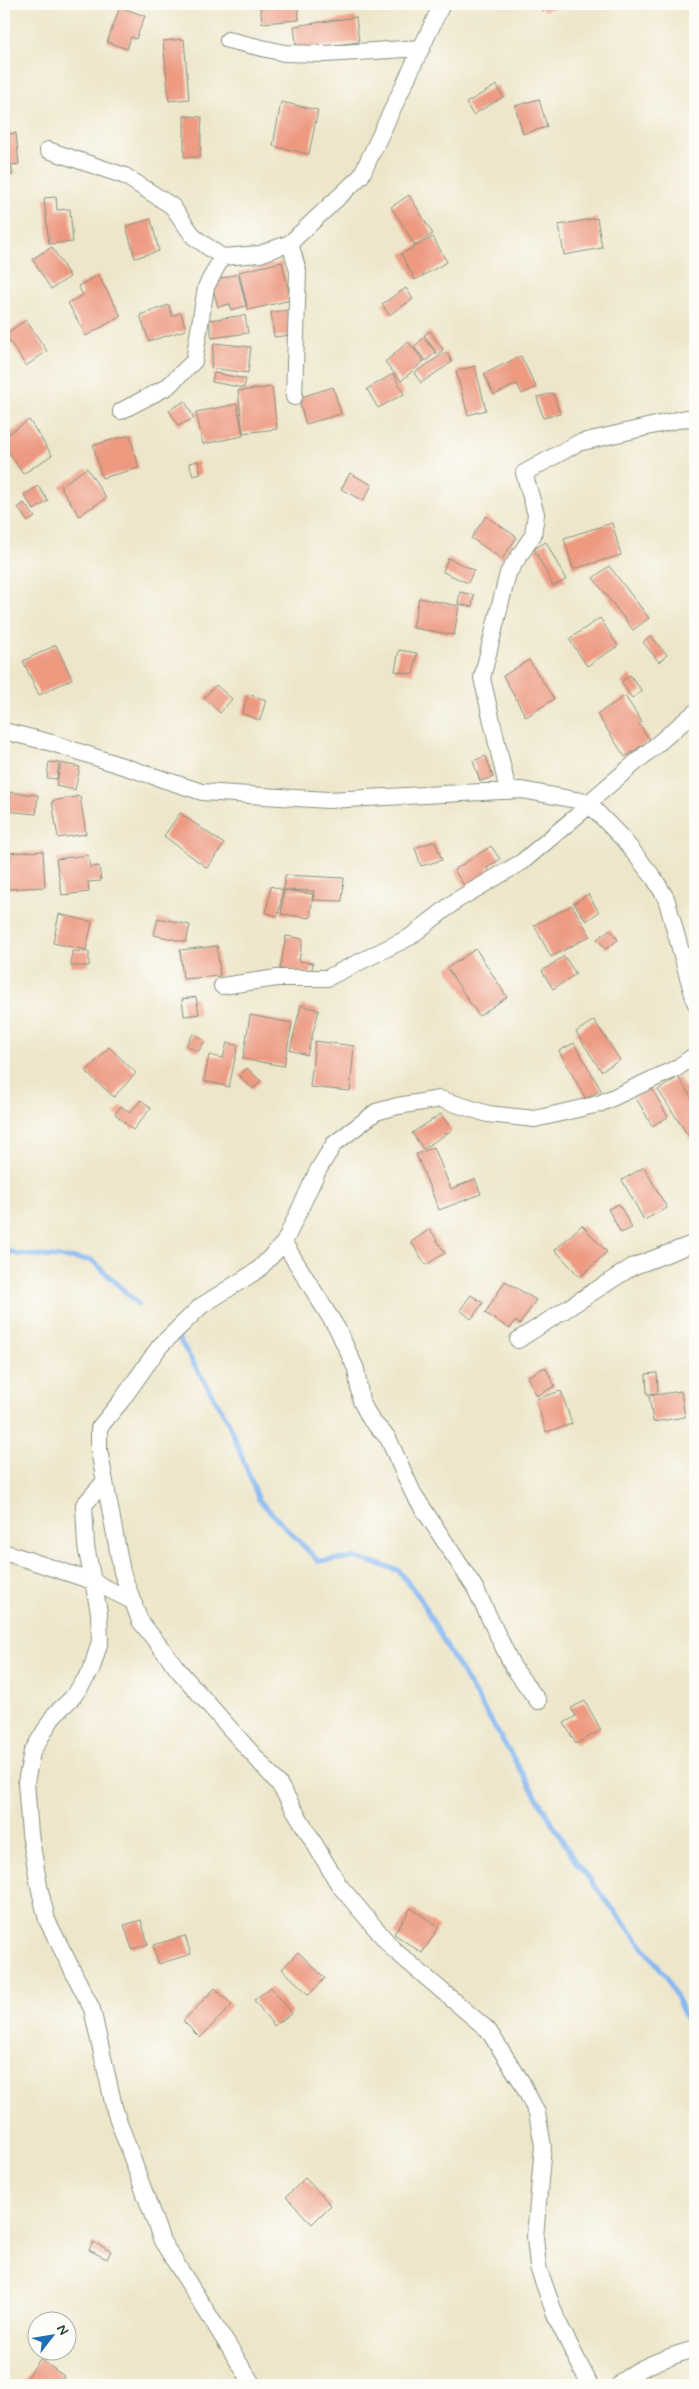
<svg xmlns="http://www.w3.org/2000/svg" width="699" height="2389" font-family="Mynerve,sans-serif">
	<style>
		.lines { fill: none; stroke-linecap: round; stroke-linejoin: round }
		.stream { stroke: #83b7f1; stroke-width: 5 }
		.building { fill: #ed9a81 }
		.minor-casing { stroke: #86927f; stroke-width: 18 }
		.minor { stroke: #fff; stroke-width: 16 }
	</style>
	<rect width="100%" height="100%" fill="#fdfcf7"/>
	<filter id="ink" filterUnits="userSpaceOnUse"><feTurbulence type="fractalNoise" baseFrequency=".02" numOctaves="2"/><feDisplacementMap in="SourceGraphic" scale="10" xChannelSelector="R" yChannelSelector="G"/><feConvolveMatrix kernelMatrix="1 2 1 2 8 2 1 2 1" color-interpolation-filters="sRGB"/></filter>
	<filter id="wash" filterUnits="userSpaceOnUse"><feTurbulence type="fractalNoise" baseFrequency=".0096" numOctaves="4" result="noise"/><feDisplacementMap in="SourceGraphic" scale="20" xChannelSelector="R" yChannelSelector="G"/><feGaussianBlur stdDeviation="1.12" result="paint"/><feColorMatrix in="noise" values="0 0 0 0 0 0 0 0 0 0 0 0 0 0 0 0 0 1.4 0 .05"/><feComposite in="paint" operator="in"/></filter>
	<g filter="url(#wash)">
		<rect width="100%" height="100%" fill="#eee6ca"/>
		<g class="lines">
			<path class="stream" d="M4,1249L17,1254L92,1260L138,1304
				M176,1334L227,1419L259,1500L318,1561L356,1558L398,1570L420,1598L449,1651L575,1861L667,1977L695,2038"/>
		</g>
		<g id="blocks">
			<path class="building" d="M260,4H298L299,20L262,23Z
				M541,4H558L559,6L543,11Z
				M120,7L145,16L136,39L131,37L127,49L107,42Z
				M356,17L359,42L297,50L294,26Z
				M184,39L189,99L169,101L163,41Z
				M497,85L503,97L473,115L466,103Z
				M539,99L547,127L523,134L515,106Z
				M281,102L318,110L309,154L273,146Z
				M184,116L202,117L200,157H184Z
				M16,133L19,164L11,165L13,175L4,176V134Z
				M409,195L433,234L415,245L391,207Z
				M56,197L57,210L70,209L73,242L49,244L44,198Z
				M597,218L602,248L564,255L559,225Z
				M151,219L159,251L135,258L126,226Z
				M433,237L447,262L415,280L401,254Z
				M52,247L70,277L51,289L32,259Z
				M282,262L291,300L248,310L239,272Z
				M238,274L246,306L231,310L230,304L218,307L211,281Z
				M98,275L121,316L86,336L68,303L83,295L78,286Z
				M406,288L413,299L389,315L382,304Z
				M169,305L172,316L181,313L186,330L149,341L140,315Z
				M289,310L292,335L274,337L271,312Z
				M245,315L248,333L212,338L209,320Z
				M26,320L47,351L26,366L5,334Z
				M430,331L443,350L437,354L424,335Z
				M423,338L436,352L426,361L414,347Z
				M408,342L424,361L401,381L385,362Z
				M214,343L251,347L248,373L211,368Z
				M446,352L452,362L421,383L414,373Z
				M521,356L536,387L522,394L517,384L494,395L484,374Z
				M475,366L486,410L468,415L456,371Z
				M214,373L246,379L244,388L212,382Z
				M393,374L404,394L378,408L367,389Z
				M272,387L277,429L243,433L238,391Z
				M333,387L341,414L306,424L298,398Z
				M553,393L560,414L543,418L537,397Z
				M185,401L194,418L178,426L169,410Z
				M237,404L243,436L203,444L196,412Z
				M29,420L52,455L23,474L4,445V437Z
				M130,435L139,468L102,478L93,445Z
				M198,461L201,474L193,476L189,463Z
				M87,468L106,498L79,516L60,486Z
				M350,473L372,485L363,501L341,489Z
				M38,486L48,501L34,510L24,495Z
				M24,503L35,517L28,522L18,508Z
				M486,516L517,537L502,559L471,538Z
				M612,523L621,555L573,569L564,538Z
				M546,542L566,580L553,586L534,549Z
				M448,558L474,570L468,583L443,572Z
				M609,566L649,618L633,630L593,578Z
				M460,592L474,595L472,607L458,604Z
				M419,598L459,606L454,635L413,628Z
				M600,618L618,646L587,666L569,639Z
				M651,636L667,655L659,662L643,642Z
				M56,645L72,679L39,695L23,661Z
				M399,650L417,653L413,674L395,671Z
				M529,660L554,699L526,717L503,676Z
				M630,675L642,691L632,698L621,682Z
				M216,685L232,699L220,713L204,698Z
				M248,694L266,700L260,720L242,714Z
				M625,696L642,722L639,724L650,740L625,757L597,714Z
				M486,756L493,777L480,781L473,761Z
				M49,762L59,763L57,779L47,778Z
				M61,763L80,767L75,790L56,786Z
				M7,792L38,795L36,814L5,811Z
				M80,796L86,834L58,838L52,801Z
				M180,813L224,844L207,868L164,836Z
				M435,841L442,860L421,866L415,848Z
				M491,846L500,859L487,868L492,875L468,891L454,870Z
				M43,851L45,887L8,889L5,853Z
				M88,855L90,867L99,866L101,881L88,882L89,892L62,895L56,859Z
				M285,875L344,878L342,901L313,900L314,891L284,890Z
				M271,886L283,890L278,916L266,913Z
				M284,890L313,894L310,918L281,914Z
				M588,894L599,912L586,921L574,903Z
				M572,905L590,936L551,957L534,925Z
				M59,914L92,922L86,950L53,943Z
				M158,918L190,925L186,942L154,935Z
				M610,929L618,940L606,949L597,939Z
				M286,936L303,939L299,961L313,963L311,974L280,969Z
				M217,946L220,976L183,979L180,950Z
				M476,949L507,997L479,1016L447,968Z
				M72,951L89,952V966H71Z
				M564,956L576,974L553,989L542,971Z
				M196,997L199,1014L184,1016L182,999Z
				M301,1005L319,1010L307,1055L290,1050Z
				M250,1015L292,1023L284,1066L243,1059Z
				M594,1020L620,1060L601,1071L576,1032Z
				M193,1034L205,1041L198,1052L186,1045Z
				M315,1041L354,1046L350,1091L310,1087Z
				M227,1043L238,1045L229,1087L204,1081L209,1055L223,1058Z
				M574,1043L601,1090L586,1099L559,1051Z
				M109,1047L136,1073L114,1097L86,1072Z
				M247,1068L261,1081L253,1089L239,1076Z
				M678,1077L695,1103V1137L691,1140L658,1090Z
				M651,1087L668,1117L652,1126L635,1096Z
				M141,1100L151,1108L133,1130L115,1114L121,1106L130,1113Z
				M441,1114L452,1130L423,1149L412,1133Z
				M434,1147L451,1189L475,1179L481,1194L439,1210L416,1154Z
				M644,1167L667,1208L644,1220L622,1180Z
				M619,1204L632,1228L621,1233L608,1209Z
				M582,1225L607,1252L580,1277L555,1250Z
				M430,1229L445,1253L426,1265L411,1242Z
				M505,1281L536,1300L520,1324L515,1321L510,1329L485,1313Z
				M471,1295L483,1303L471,1319L460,1310Z
				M545,1367L555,1386L537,1396L527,1377Z
				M657,1373L658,1393L647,1394L646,1374Z
				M561,1391L572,1424L546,1432L536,1399Z
				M681,1391L685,1417L653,1422L649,1396Z
				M585,1701L601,1730L576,1744L564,1723L576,1716L571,1708Z
				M411,1908L439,1927L422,1953L394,1934Z
				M141,1920L148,1944L132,1949L124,1925Z
				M185,1936L191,1954L159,1964L153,1945Z
				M298,1952L325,1978L309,1995L282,1969Z
				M271,1987L292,2013L274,2026L254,2000Z
				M215,1988L232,2005L200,2038L183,2021Z
				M305,2178L331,2205L312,2224L286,2197Z
				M93,2242L111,2251L107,2259L89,2250Z
				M40,2359L64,2376L58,2385H22Z"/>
		</g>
	</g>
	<g filter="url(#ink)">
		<use href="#blocks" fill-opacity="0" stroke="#86927f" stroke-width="1"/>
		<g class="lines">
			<defs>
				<path id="minor" d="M228,40L284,53L325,54L422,48
					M48,150L125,176L172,206L194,237L222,257L260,254L290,243L361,176L442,4
					M290,243L298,271L294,397
					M121,411L167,387L194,361L206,287L222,257
					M695,712L594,798L592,803L594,809L623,839L654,878L666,898L695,1002
					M4,731L52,743L202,792L328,800L522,790L592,803
					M508,791L482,678L508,573L533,535L536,514L524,473L578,443L686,418L695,420
					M222,986L277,978H327L410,937L457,900L522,862L592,803
					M284,1243L338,1330L356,1369L361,1401L371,1420L388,1438L413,1493L475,1588L513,1667L538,1701
					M518,1340L632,1267L695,1243
					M104,1482L84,1505L86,1546L99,1612L100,1641L91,1671L73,1697L54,1715L32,1752L26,1782L30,1834L39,1886L47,1920L92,2009L115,2111L162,2241L253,2385
					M4,1552L92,1581L134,1602
					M590,2385L557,2320L538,2267L535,2237L543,2146L537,2113L521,2081L488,2030L393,1949L339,1885L279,1784L180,1672L140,1621L122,1572L99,1450V1428L121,1401L160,1346L201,1306L258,1270L284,1243L318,1170L334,1144L376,1112L398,1106L440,1099L488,1114L535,1119L599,1104L677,1068L695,1055
					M619,2385C633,2368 674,2355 695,2349"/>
			</defs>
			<use href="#minor" class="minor-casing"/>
			<use href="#minor" class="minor"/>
		</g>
	</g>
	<rect width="699" height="2389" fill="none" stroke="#fdfcf7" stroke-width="20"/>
	<g transform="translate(52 2336) rotate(59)"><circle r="24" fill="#fdfcf7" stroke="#a4b0a9"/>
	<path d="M0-4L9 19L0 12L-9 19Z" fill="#1f6fb2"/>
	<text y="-8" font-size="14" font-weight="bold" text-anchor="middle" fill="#1f3d34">N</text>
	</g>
</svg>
